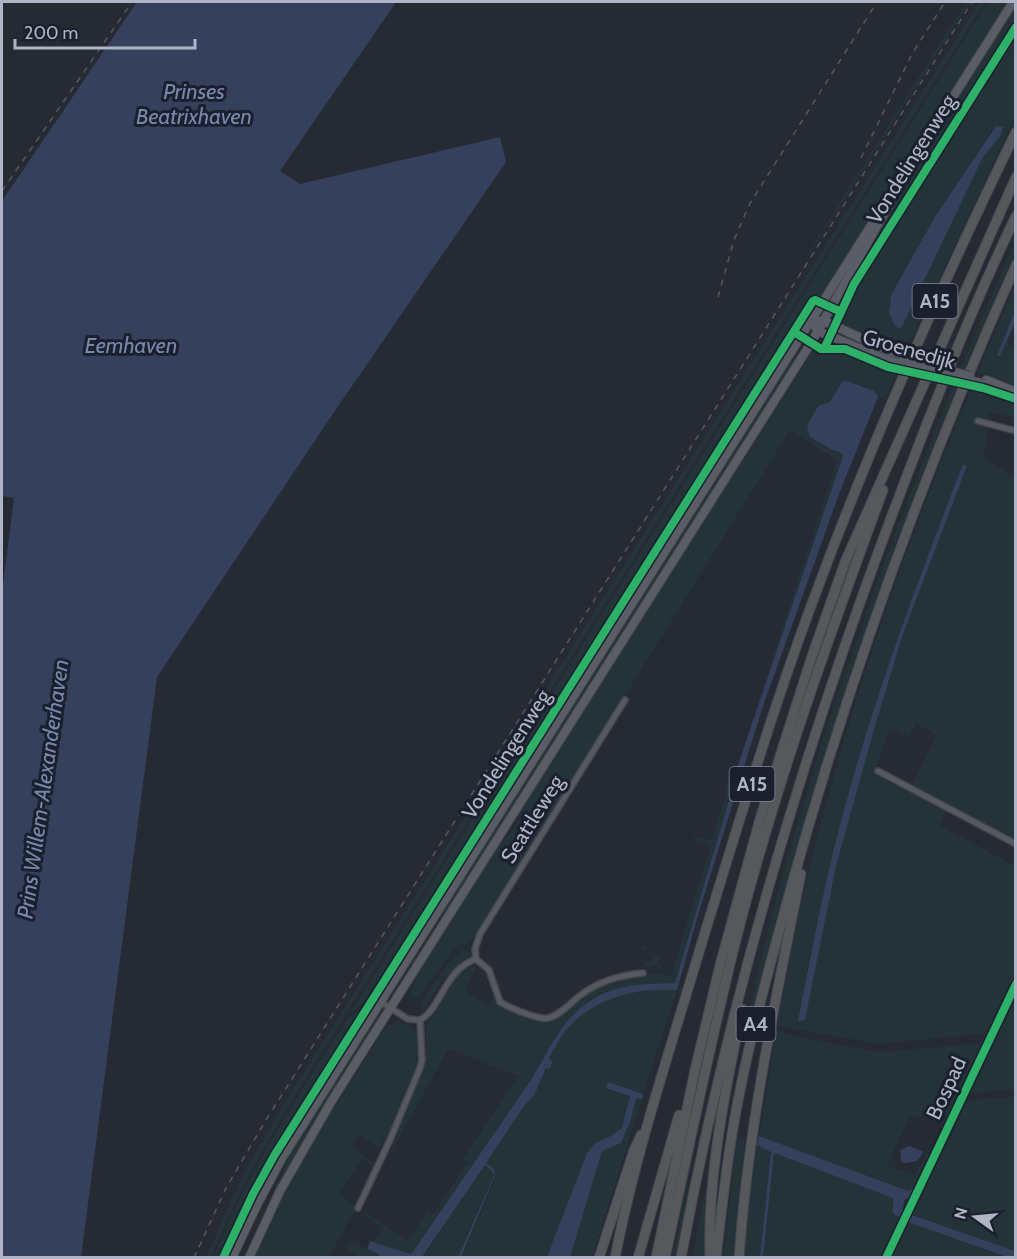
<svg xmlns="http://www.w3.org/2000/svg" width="1017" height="1259" font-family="Cabin,sans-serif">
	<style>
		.green { fill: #233338; fill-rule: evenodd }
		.water { fill: #35415c }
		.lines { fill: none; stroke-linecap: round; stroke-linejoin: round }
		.stream { stroke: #35415c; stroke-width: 1.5 }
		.street-casing { stroke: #42454c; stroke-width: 8 }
		.secondary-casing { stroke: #42454c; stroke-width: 10 }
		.highway-casing { stroke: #43464f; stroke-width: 11 }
		.street { stroke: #565961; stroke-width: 5 }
		.secondary { stroke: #5a5d66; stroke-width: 8 }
		.highway { stroke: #56585b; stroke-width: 9 }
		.rail { stroke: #55585e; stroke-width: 1.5; stroke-dasharray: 6 6; stroke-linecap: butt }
		.secondary-bridge-casing { stroke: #42454c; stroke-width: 10; stroke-linecap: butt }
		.secondary-bridge { stroke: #5a5d66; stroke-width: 8 }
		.cycleway-casing { stroke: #1a202d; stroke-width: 11 }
		.cycleway { stroke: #2db169; stroke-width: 8 }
		.labels { text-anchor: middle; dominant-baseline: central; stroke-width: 6; stroke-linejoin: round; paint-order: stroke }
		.shield { fill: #1a202d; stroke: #828897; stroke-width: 1.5 }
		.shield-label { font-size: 20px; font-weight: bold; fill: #afb5c5 }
		.street-label { font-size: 21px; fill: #afb5c5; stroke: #1a202d }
		.water-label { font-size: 22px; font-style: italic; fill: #7888ac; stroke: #1a202d }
	</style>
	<rect width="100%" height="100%" fill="#262a33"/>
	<path class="green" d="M966,2H970L806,260L805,259L826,224Z
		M979,2H985L292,1100L241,1190L211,1257H206L244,1172L278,1113Z
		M988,2H1009L820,299L813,297L385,975H382L363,1003L350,1013Z
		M1015,4V24L856,277L841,307H835L836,303C842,301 845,295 845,289L870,248L924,149Z
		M1015,30V117L908,346H905L903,353L843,325L839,321L859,277ZM992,130L1001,135L983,157L901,329L889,305L891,295L936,215Z
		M1015,241V253C903,501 815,759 751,1024L746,1023C770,911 802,802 838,694C890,540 949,390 1015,241Z
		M1015,285V310L997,356H1000L1005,341L1015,348V387L977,373Z
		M820,350H840L847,352L887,369L897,372L885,400C871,393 860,378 842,382L830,402L826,404L810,437L832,450L840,452L843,456L735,774L732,790L675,983C647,983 620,984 595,998C559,1019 550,1051 528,1083C490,1140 451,1196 412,1253L410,1254L373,1242L382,1228L361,1213L359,1209L408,1240L428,1211L433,1214L467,1163L463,1159L518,1076L448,1049L387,1160L425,1065L426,1026L457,977L468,968L477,966L464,991L489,1005L494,997L501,1006L548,1022C560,1019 568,1008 578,1000C603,982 639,970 671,976L711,845L693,839L695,836L712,840L727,791L724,790L735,774L837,460L790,430L478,932L468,944L457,945L418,998L410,996C411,987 421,972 424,961L493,853L507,836L508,837L522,816L519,813L526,800L729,478L741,464L813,351L818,354Z
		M790,360L794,363L412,966L411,965L440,920L448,901Z
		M971,389L986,393L990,391L1015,401V418L990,412L984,458L1015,478V840L912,785L937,735L916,724L909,737L889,728L874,774L946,811L939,825L1015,866V977L989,1033L879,1044L777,1026C814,807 885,593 971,389ZM964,465L967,466L903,634L873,733L836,866L805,1020L804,990L810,956L840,826L852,783L897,642Z
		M643,945L648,948L647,950L663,960L667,957L664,963L660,960L658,963L662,966L659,970V965L641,968L646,960L650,962L653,956L641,948Z
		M462,950L470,952L469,956L442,981L422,1012L421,1002L450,961L452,962Z
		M380,981L381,982L277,1146L250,1195L221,1257H214C247,1172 298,1096 347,1019L364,1006Z
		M677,990L643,1094L608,1082L606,1088L642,1099L592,1257L461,1258L494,1182L495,1172L486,1163L524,1106L534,1096L550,1061L549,1057C555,1048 560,1037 567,1029C597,996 634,989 677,990Z
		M1015,993V1089L968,1094L973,1083Z
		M381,1012H383L324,1106L291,1162L247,1257L243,1258L281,1175L290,1152L376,1015Z
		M397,1021C403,1022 413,1027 416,1033C429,1055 397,1115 387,1139L383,1140L380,1149L359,1135L352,1147L374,1163L373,1166L362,1159L339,1194L356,1206C348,1224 338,1240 329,1257L253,1258L297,1167L316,1133L340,1099L385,1028Z
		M358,1023L356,1035C310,1107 262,1178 228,1257L226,1258L257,1191L275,1159Z
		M776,1031L801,1037L879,1052L984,1043L950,1114L910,1117L887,1165L915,1175L928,1151H931L911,1191H908L759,1136Z
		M1015,1096V1251L912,1215L965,1101Z
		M739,1136L745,1141L735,1257L723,1258L736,1146Z
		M757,1145L771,1151L760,1257L743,1258L746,1208Z
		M774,1153L893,1198L895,1216L902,1218L883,1257L763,1258Z
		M485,1165L492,1171L494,1176L458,1257L422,1258Z
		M691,1173L687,1208L678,1257L672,1258Z
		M708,1189L705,1257L692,1258L705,1191Z
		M908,1222L1007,1257L891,1258Z
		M356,1242L366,1249L379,1254L378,1257H354L356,1254L346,1251V1244Z"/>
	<path class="water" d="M137,2H396L280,171L300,184L500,137L506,162L330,418L157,677L81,1257H2V592L14,498L2,496V201Z
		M996,126L1003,127L1001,135L983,157L901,329L895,326L889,313L891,295L936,215Z
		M1015,310V323L1000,356H997Z
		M848,381L874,391L878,397L839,494L762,709L699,912L677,990C635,988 596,997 567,1029C560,1037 555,1048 549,1057L552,1062L550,1069L546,1068L534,1096L524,1106L486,1163L494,1169L495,1176L461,1257H458L494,1176L492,1171L485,1165L422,1257H388L383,1256L378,1257L379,1254L367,1249L370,1241L410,1254L412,1253C450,1198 488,1142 526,1087C549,1054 558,1019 595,998C621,983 647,984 675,983L732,790L735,774L843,456L840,452L832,450L810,437L807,426L818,406L830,402L842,382Z
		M963,464L967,466L903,634L873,733L836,866L805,1020L798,1021C811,955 823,890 840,825C872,702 917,583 963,464Z
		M608,1082L643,1094L642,1099L636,1098L631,1119L621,1143L602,1151L570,1257H547L587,1153L595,1143L611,1136L622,1128L630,1096L606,1088Z
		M759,1136L908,1191L917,1187L912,1197L907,1198L904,1201L902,1218C887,1213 895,1209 893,1198L774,1153L763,1257H760L771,1152L757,1145Z
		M909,1146L922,1151L923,1153L917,1161L906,1163L901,1162L900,1150Z
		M912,1215L1015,1251V1257H1007L908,1222Z"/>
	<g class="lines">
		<path class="stream" d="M891,1256L908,1222"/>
		<defs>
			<path id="street" d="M978,421L1016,431
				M625,700L480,934L475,949L476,959L489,970L500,1002C510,1008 538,1020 548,1018C560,1016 572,1001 582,994C600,981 620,975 643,973
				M878,771L1016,844
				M381,1002L408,1019L420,1020
				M358,1208L390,1140L420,1068L422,1060L420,1020C441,1009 445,969 476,959"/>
			<path id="secondary" d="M811,320L818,331L890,361
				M819,321H824L904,358
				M986,380L1016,392
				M232,1258L257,1205L282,1158L889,197
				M249,1258L280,1191L331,1102L811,343L924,143L1013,2"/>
			<path id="highway" d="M599,1258L634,1150L641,1135
				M615,1258C636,1150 672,1044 703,939C739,822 774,704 817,590C875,433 943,282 1016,132
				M638,1258L679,1115
				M656,1258L695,1070L720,965L760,819L812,656L845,562L1016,177
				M665,1258C687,1156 708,1053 733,952C772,795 827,642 883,490
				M681,1258C726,1014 796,775 882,542C923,432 965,322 1016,216
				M710,1258C707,1178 726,1086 742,1009
				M716,1258C720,1223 724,1188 729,1154C742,1063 768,972 792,884C851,672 926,466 1016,265
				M739,1258C748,1128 775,1001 801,874"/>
		</defs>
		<use href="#street" class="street-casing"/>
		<use href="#secondary" class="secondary-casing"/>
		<use href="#highway" class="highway-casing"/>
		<use href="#street" class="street"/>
		<use href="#secondary" class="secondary"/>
		<use href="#highway" class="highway"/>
		<path class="rail" d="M861,158L912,54L945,2
			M2,191L132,2
			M718,297L734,240L749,205L877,2
			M194,1258L226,1188L266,1120L972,2"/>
		<defs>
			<path id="secondary-bridge" d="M904,358L970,376
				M890,361L985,384"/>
		</defs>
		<use href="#secondary-bridge" class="secondary-bridge-casing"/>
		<use href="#secondary-bridge" class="secondary-bridge"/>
		<defs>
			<path id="cycleway" d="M794,332L821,349H845L888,367L983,388L1016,399
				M824,349L854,284L1016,27
				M223,1258L253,1194L274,1156L813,301L815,300L841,312
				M886,1258L1016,984"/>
		</defs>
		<use href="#cycleway" class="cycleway-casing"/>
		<use href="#cycleway" class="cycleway"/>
	</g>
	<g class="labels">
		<g class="shield">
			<rect x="912.5" y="284" width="45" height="34" rx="4.5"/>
			<rect x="729.5" y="767" width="45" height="34" rx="4.5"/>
			<rect x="736.5" y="1007" width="39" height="34" rx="4.5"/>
		</g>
		<g class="shield-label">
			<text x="935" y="301">A15</text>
			<text x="752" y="784">A15</text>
			<text x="756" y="1024">A4</text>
		</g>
		<g class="street-label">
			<text transform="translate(911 159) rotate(-58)">Vondelingenweg</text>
			<text transform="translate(909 349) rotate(16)">Groenedijk</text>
			<text transform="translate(506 754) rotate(-58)">Vondelingenweg</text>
			<text transform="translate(532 819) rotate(-58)">Seattleweg</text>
			<text transform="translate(946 1088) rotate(-65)">Bospad</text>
		</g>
		<g class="water-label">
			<text x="194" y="91">Prinses<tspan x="194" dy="25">Beatrixhaven</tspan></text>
			<text x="131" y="345">Eemhaven</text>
			<text transform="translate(43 789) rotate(-82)">Prins Willem-Alexanderhaven</text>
		</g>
	</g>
	<rect width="1017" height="1259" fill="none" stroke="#afb5c5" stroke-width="6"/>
	<g transform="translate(975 1217) rotate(285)" stroke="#1a202d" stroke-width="4.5" paint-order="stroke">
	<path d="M0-4.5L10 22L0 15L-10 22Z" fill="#afb5c5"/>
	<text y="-9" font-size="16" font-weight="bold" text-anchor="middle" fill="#afb5c5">N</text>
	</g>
	<path d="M15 39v9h180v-9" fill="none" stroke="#afb5c5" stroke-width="3"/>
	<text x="24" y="39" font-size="18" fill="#afb5c5" stroke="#1a202d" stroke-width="4.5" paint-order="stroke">200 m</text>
</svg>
